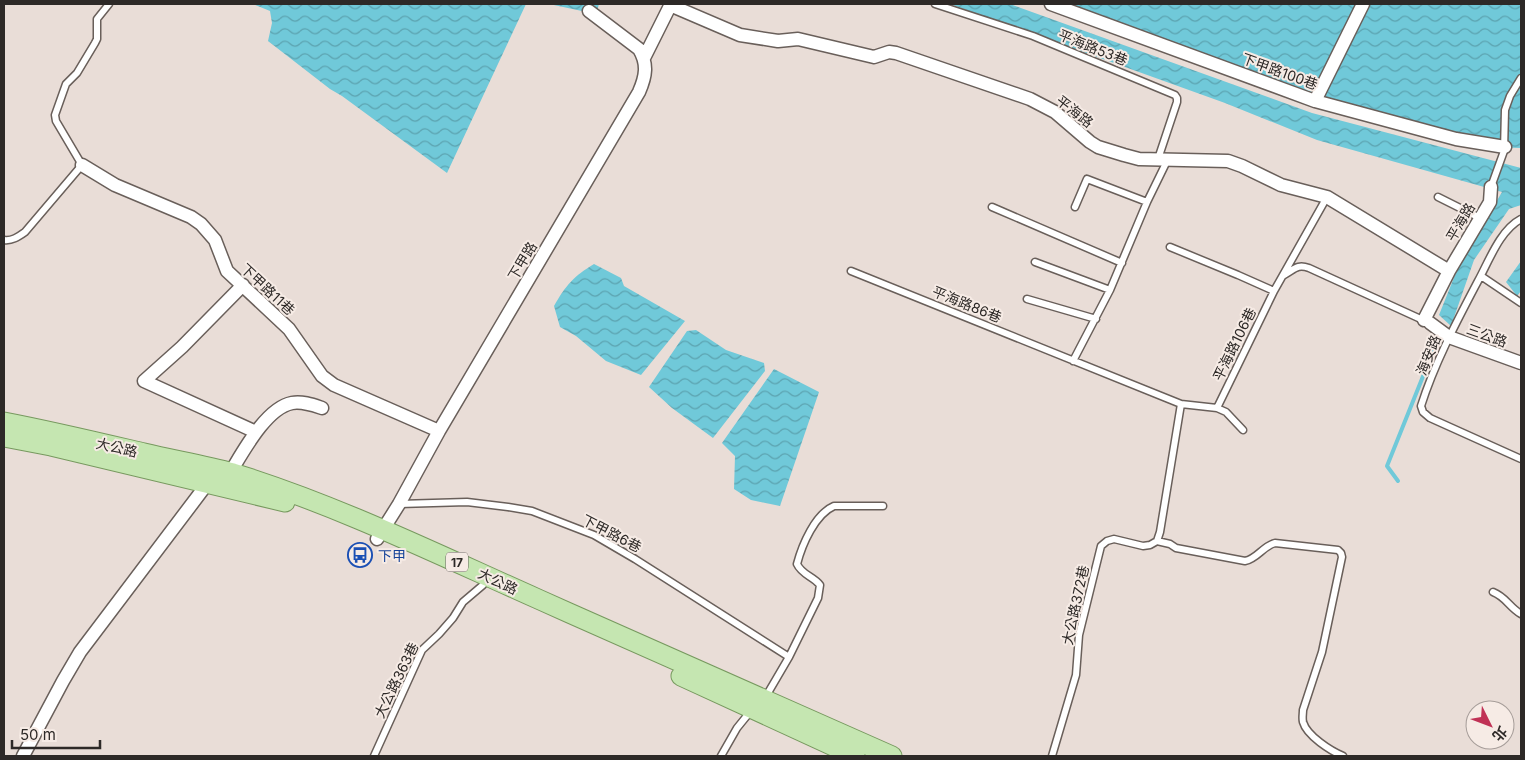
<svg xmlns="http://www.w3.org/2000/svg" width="1525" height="760" font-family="Inter,'Noto Sans TC',sans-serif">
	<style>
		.water { fill: url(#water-waves) }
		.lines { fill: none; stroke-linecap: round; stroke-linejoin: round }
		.stream { stroke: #70c9d9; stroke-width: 4 }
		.service-casing { stroke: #695f5a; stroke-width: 9 }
		.minor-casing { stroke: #695f5a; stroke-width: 15 }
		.primary-casing { stroke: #77995f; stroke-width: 21 }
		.service { stroke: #fff; stroke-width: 6 }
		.minor { stroke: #fff; stroke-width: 12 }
		.primary { stroke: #c5e6b1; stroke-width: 19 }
		.labels { text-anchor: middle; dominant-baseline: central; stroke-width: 4; stroke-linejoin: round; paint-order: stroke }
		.shield { fill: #f6ebe5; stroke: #696360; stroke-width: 1 }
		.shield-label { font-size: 12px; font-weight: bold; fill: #2d2927 }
		.street-label { font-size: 14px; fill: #2d2927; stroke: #f6ebe5 }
		.transit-label { font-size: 14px; fill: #164399; stroke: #f6ebe5; text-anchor: start }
	</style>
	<defs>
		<pattern id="water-waves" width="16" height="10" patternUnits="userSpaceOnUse" patternTransform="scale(1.25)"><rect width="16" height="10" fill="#70c9d9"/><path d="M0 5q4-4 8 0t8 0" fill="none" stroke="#5ca3b0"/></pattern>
	</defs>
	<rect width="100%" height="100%" fill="#e9ddd7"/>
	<path class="water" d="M253,4H526L447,173L342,96L330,89L268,41L272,23L270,11Z
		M549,4H599L596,14Z
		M950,4H1010L1312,113L1521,168V205L1509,209L1474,260L1451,326L1439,315L1459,265L1502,192L1317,140L1225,103Z
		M1060,4H1521V148L1456,146L1282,88Z
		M1521,261V291L1517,296L1506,282Z
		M594,264L621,278L624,286L685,321L641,375L606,361L576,336L560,327L554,306C566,285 574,276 594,264Z
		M696,330L726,350L764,363L765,371L713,438L672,408L649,387L687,331Z
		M774,369L819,392L780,506L751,500L734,489L735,456L722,443Z"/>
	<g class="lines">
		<path class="stream" d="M1398,481L1387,466L1440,334"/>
		<defs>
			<path id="service" d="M935,4L1033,36L1175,95L1177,98V102L1158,159
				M1491,187L1504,151L1505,110L1510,96L1521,78
				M1438,197L1480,218
				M992,207L1122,263
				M1075,207L1087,179L1147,202
				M1521,219C1500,230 1489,261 1478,281C1457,321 1435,362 1421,406L1423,412L1430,418L1521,459
				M4,240C12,241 18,237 25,232L82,165L56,121L55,115L66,84L77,73L95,43L97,39V19L109,4
				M1170,247L1238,275L1274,291
				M1035,262L1110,290
				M851,271L1181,404L1217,408L1226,412L1243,430
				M1284,275C1295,269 1297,264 1309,268L1425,321
				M1481,276L1521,303
				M1027,299L1096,319
				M1073,361L1110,290L1147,202L1168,159
				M1217,408L1274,291L1327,197
				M399,504L467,502L508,507L532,511L594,535L635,559L789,657
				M1157,541L1170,544L1176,548L1245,561C1257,559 1263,546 1275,543L1338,550L1341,553L1342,557L1322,652L1303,710C1303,714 1302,718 1303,722C1307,736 1331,751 1343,756
				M1157,541L1160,532L1181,404
				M1493,592C1506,597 1509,607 1521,614
				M765,698L789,657L818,598L820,585C813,576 802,575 797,564C802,545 815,514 834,506H883
				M374,756L422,650L439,634L453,618L463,602L483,585L486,579
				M721,756L737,728L750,712
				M1052,756L1076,675L1079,635L1101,546L1107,541L1114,539L1143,546L1150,545L1157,541"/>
			<path id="minor" d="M1051,4L1315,101L1456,139L1505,147
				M670,5L740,35L778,41L798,39L874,57L889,52L896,53L1030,99L1055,112L1090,142L1098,147L1124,155L1139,159L1228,161L1242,166L1281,185L1327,197L1449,271
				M644,58L671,4
				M1315,101L1363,4
				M82,165L115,185L191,217L201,224L215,240L227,271L289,329L322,376L334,385L439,431
				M243,285L182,347L144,381L256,432
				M1424,320L1449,271L1490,202L1491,187
				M1430,323L1449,337L1521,363
				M230,473C243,452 266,408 292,403C302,401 313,405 322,408
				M377,539L399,504L439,431L639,92C646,76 648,64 639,49L589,11
				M23,756L63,681L80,652L207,484"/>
			<path id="primary" d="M4,422C51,431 97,442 144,453C173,460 204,465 233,473C337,505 439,555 538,599C656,652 775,703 892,756
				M4,437L51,446L285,502
				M681,676L855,756"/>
		</defs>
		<use href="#service" class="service-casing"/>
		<use href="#minor" class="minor-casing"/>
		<use href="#primary" class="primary-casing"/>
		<use href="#service" class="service"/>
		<use href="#minor" class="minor"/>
		<use href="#primary" class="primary"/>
	</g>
	<defs>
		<symbol id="bus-ring" viewBox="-11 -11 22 22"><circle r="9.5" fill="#f6ebe5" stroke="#1a4fb4" stroke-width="1.5"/><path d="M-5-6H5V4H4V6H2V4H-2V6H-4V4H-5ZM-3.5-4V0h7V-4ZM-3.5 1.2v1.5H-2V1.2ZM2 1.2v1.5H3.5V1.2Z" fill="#1a4fb4"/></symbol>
	</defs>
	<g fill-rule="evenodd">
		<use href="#bus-ring" x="346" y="541" width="28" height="28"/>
	</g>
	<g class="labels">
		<rect class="shield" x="446" y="552.5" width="22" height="19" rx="4"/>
		<g class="shield-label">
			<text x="457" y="562">17</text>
		</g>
		<g class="street-label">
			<text transform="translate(1093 47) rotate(22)">平海路53巷</text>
			<text transform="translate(1280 71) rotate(20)">下甲路100巷</text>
			<text transform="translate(1075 111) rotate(38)">平海路</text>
			<text transform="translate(1460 222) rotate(-59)">平海路</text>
			<text transform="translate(522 261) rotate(-59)">下甲路</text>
			<text transform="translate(268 289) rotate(43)">下甲路11巷</text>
			<text transform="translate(967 304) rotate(22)">平海路86巷</text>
			<text transform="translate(1487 335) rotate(20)">三公路</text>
			<text transform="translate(1234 344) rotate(-64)">平海路106巷</text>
			<text transform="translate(1428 355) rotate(-68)">海安路</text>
			<text transform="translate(117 447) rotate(13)">大公路</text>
			<text transform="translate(612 533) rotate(27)">下甲路6巷</text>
			<text transform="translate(498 581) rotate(25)">大公路</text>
			<text transform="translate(1075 605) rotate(-78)">大公路372巷</text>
			<text transform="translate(396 680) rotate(-64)">大公路363巷</text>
		</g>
		<g class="transit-label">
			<text x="378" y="555">下甲</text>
		</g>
	</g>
	<rect width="1525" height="760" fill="none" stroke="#2d2927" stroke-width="10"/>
	<g transform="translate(1490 725) rotate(132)"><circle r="24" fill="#f6ebe5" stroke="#a69d99"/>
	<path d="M0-4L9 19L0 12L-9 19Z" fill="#c03155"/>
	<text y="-8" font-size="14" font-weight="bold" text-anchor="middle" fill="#2d2927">北</text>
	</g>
	<path d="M12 740v8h88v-8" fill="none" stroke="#2d2927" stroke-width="2.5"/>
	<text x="20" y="740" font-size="15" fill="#2d2927" stroke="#f6ebe5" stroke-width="4" paint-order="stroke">50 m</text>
</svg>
